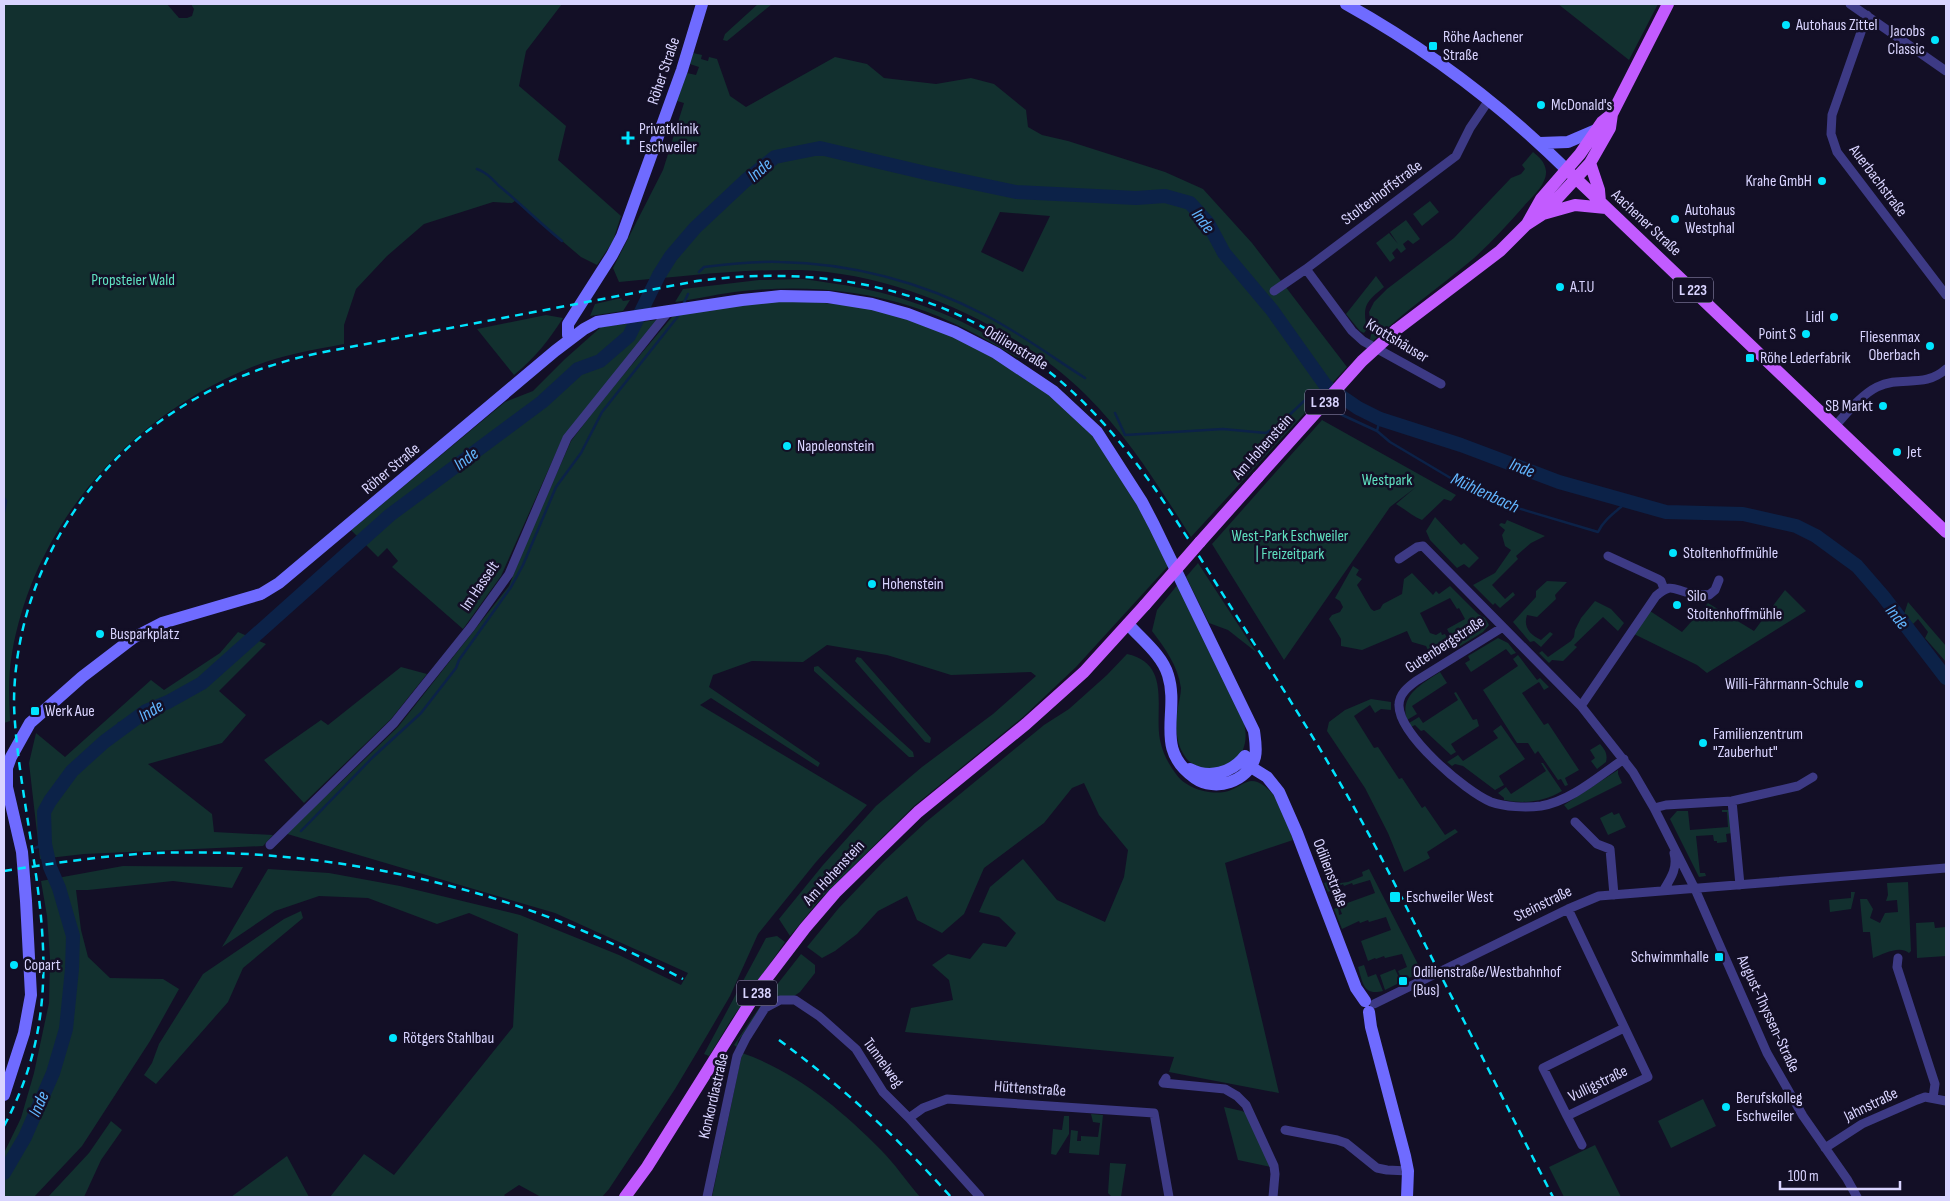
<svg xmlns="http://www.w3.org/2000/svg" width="1950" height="1201" font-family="'Sofia Sans Condensed',sans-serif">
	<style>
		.green { fill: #12302f; fill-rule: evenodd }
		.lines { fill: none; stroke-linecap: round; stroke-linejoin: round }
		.stream { stroke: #0c2248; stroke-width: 2.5 }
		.river { stroke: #0c2248; stroke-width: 14 }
		.minor { stroke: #3d3a85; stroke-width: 9 }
		.secondary { stroke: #6f6bff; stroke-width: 12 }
		.primary { stroke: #c25bff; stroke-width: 12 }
		.rail { stroke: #00e5ff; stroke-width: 2.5; stroke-dasharray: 8 6; stroke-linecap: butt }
		.primary-bridge { stroke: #c25bff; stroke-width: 12 }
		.poi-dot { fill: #00e5ff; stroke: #130f26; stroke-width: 2 }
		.labels { text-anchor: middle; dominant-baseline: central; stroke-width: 5; stroke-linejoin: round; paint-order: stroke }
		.shield { fill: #130f26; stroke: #9e99be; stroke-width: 1 }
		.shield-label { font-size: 15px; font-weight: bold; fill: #d9d4ff }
		.poi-label { font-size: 16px; fill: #d9d4ff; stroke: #130f26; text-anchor: start }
		.street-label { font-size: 16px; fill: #d9d4ff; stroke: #130f26 }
		.park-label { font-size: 16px; fill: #5fe0c0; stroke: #130f26 }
		.water-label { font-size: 18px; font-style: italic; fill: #62b6ff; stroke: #130f26 }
	</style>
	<rect width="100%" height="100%" fill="#130f26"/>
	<path class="green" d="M4,4H167L179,18H187L192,16L194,9L191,4H562L526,51L519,86L566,126L558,160L621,216L613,241L597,265L581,257L515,201L512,203L493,202L424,224L387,256L356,289L344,325V344C313,350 281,355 252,367C130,416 35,522 12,653C8,676 9,698 10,721L4,723Z
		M758,4H772L727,41L723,40L725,34Z
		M1558,4H1658L1629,60Z
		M693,53L702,55L701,59L708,61L709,57L717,59L730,96L746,107L835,57L867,64L884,78L936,84L971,78L994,84L1026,110L1028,127L1042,135L1068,141L1165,172L1203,189L1252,243L1347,367L1191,537C1159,487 1128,436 1085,394C1016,326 898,273 800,270C739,269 679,277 619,282L613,268L663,170L684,103L677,101L687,73L696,75L699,67L690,64ZM1000,212L1050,216L1023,272L981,252Z
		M1533,152C1539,157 1545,162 1546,171C1547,184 1532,197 1524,206C1508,224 1492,242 1473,259C1440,287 1404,311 1372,342L1370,339L1372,331L1369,312L1374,302L1387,289L1454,238L1511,178L1521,174L1525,169L1522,165Z
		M1430,201L1439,212L1422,226L1413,214Z
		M1406,220L1420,239L1413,244L1408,240L1403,244L1406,249L1401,253L1397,248L1392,253L1395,258L1390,262L1376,243L1389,233L1398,244L1390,232Z
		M1376,276L1384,287C1366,302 1362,305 1367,329L1364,333L1360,331L1346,314Z
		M803,279C822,282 841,284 860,288C915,299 974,323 1021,356L1020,358L1016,357C984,338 948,318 913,307C859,289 800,285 743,291C721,293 698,299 675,302L683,289L759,280Z
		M621,298L623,301L630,300L623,311L590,316L595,304Z
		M806,301L872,308L948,331L1010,366L1050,394L1092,435L1140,503L1170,564L1076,667L1023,717L914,806L822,897L790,936L779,919L823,865L876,806L922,767L993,714L1036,676L1031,672L951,675L887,655L827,645L803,662L752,661L713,675L709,687L820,763L818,767L711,698L700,705L867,805L816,862L758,934L730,996L709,1032L675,1089L609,1189L602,1197H541L519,1185L504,1195L506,1197H330L364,1154L394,1175L513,1027L518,934L469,913L437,924L368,898L319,896L275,911L222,947L268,869L329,873L400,886L520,915L619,955L681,985L688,973L555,913L284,833L338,785L398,727L509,586L528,538L571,441L603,399L672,317C716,303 760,302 806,301Z
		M546,315L563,318C549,340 535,358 514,375L477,329Z
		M657,320L563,437L501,576L463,629L392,567L398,561L387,548L378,557L351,530L505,402L533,391L565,359L601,327Z
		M1322,420L1456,495L1451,501L1444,499L1422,520C1412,516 1405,509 1396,504L1416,487L1390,507L1284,660L1212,544Z
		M1435,517L1461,545L1464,543L1479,558L1469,568L1464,564L1457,568L1430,540L1426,531Z
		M1507,520L1545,536L1531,543L1516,556L1518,559L1492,585L1505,599L1513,592L1515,595L1500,608L1495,603L1493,605L1473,585L1495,573L1511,550L1505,546L1502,535L1505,530L1499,525L1501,523L1505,524Z
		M1198,563L1256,652L1228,630L1209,623L1186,577Z
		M1353,566L1359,570L1356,575L1362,579L1357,585L1371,609L1374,611L1380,609L1383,604L1402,594L1404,579L1412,573L1433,595L1436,591L1439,594L1450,586L1478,614L1485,618L1489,625L1483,632L1457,648L1447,629L1465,619L1459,608L1457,609L1450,598L1420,613L1430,633L1436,635L1441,632L1442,635L1445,634L1452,648L1432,658L1426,646L1412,642L1407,631L1362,650L1341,646V639L1329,619L1332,615L1340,612L1343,607L1340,601L1335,598Z
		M1547,581L1567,582L1555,595L1556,599L1537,617L1527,615C1523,627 1530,635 1541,640L1550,632L1553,634L1541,647L1534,641L1530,642L1513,622L1536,597V591Z
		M1179,583L1244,722C1246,732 1247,741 1242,752C1239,758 1225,767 1218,769C1208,771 1192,766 1186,758C1175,743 1175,725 1178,707C1179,701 1181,694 1181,688C1178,666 1165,648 1152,631L1157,610Z
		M1785,590L1806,611L1707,673L1697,665L1634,634L1650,611L1682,632L1708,603L1754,631Z
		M1595,601L1611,609L1624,623L1618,631L1603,617L1574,645L1577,647L1563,661L1552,660L1549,663L1539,653L1542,651L1548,657L1571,641L1574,637L1575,630L1581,618Z
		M1908,602L1946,646V662L1925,638L1928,632L1918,619L1913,624L1904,614Z
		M238,632L266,644L219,691L246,715L222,743L148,764L212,814L214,832L273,835L263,846L84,854L40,859L29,763L36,733L65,757L151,680L164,690L220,653Z
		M1498,638L1508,643L1516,653L1511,655L1506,649L1471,672L1465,663L1470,660L1468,656Z
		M1127,654C1172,664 1154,709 1160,740C1163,754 1168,763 1176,774C1186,789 1214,797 1231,790C1237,788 1245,781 1252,781C1261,781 1271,791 1276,798C1283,807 1289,828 1293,840L1225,863L1279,1093L1169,1072L1174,1057L905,1032L911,1008L953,1000L949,980L932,965L948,954L970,959L983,943L1006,947L1016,933L999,917L979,912L990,887L1023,859L1057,900L1105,922L1124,877L1128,850L1099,815L1084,783L1072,788L1044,823L984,868L964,914L942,933L917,920L907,896L878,911L857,934L835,951L822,958L807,947L838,909L883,862L926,822L1044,725L1069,709L1107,675Z
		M1518,655L1537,680L1540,678L1549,687L1544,690L1539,682L1522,693L1544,725L1548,723L1579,770L1565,778L1568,785L1565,786L1561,779L1558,780L1538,751L1535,754L1528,743H1517L1483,690L1518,666L1513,659Z
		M857,657L861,658L931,738L930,743L925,742L855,661Z
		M818,666L913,752L914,757H909L814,671V667Z
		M401,667L427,674L391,719L304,803L264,760L321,720L328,725Z
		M1440,672L1447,683L1412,706L1417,714L1407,720C1399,695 1422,684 1440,672Z
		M1456,692L1473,720L1477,719L1479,726L1451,744L1456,752L1451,755L1424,730L1421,731L1415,725L1411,727L1409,723L1419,717L1423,723L1458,700L1454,693Z
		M1371,699L1391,702V710L1381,709L1375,713L1370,705L1354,716L1374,748L1378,747L1399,779L1402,778L1422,808L1425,806L1445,835L1455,829L1458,832L1427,852L1430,858L1404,872L1388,833L1365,788L1327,731L1329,722L1345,710Z
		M1501,725L1525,759L1499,776L1504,785L1495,790L1463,766L1455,764L1452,766L1447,762L1458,755L1463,761L1498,738L1493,731Z
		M1600,744C1605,750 1608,754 1606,762L1597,769L1591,761L1595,758L1590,750Z
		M1541,763H1543L1562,791C1544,802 1524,804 1504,800V798L1498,793L1506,787L1511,794L1546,771Z
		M1618,770V774L1622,783L1568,810L1564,805Z
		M1722,810H1730L1732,833L1726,834L1727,842L1717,843V841H1714L1713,835L1696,836L1700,873H1705L1706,876L1699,877L1670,819L1677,811H1688L1690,830L1728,827L1727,812H1722Z
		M1612,812L1614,815L1619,813L1626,827L1608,835L1600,818Z
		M123,866L243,867L232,888L173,881L88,890H76L81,930L88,957L110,978L163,979L179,989L150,1041L82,1146L34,1197H4V1153L21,1118L34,1073L49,1003L50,958L47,916L41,881Z
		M1369,869L1422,972L1402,981L1398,971L1407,967L1402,954L1385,958L1384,956L1376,959L1375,958L1368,961L1361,941L1391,930L1386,917L1369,922L1368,920L1360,923L1359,921L1342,929L1334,909L1338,907L1339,915L1342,914L1339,906L1375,893L1370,880L1353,885L1352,883L1344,886L1343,884L1328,892L1324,883L1331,881L1333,884L1348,882L1363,876L1362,872Z
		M1908,882L1911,951L1909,953C1899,945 1884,954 1873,958L1870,932H1863L1860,899H1867L1873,909L1870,918L1880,923L1885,913L1898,912L1897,900L1886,901L1888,895L1887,883Z
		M1851,892H1855L1851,909L1830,912L1829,900L1851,898Z
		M301,911L303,918L243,968L228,1002L156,1084L144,1075L152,1063L159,1044L203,974L284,919Z
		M1934,922L1935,928L1946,927V956L1917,958L1916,923Z
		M777,936L785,942L731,1020L709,1056L704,1054L766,938Z
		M801,954L815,965V973L800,992L794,996L777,997L763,1006L738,1041L737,1047L734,1045L761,1005Z
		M1364,965L1368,977L1376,974L1383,991C1363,996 1363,983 1358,967Z
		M1395,969L1401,982L1385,990L1380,975Z
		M742,1053C795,1071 842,1110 881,1150C895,1164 907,1182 920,1197H712Z
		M1703,1099L1716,1126L1671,1148L1658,1121Z
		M1224,1107L1242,1111L1246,1113L1271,1167L1238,1160Z
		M1091,1114L1103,1115L1099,1155L1069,1153L1071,1130L1078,1131L1077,1141H1081V1136L1098,1137L1100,1123L1093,1122Z
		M1064,1116H1069V1134L1056,1155L1051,1154L1053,1129L1062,1130Z
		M111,1121L122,1130L101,1160L84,1197H48L89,1153Z
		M1595,1145L1621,1197H1564L1549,1167Z
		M287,1156L309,1197H231Z
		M1110,1163L1126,1164L1121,1197L1111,1196L1108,1193Z"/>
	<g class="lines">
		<path class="stream" d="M477,169C492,175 492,181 504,190C523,206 542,225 562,241
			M699,272L704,267C729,264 754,261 780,262C850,263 922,282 985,315C1020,333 1052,357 1085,378
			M683,305L688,294
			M1325,407L1377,431L1390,442L1469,489L1494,501L1598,532C1604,519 1617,511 1628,501
			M1115,413L1125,435L1223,429L1266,433L1279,425L1304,401H1315L1318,403
			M1377,431L1380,419
			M4,498L6,501L4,512
			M119,723L124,728
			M301,831L373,757L421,713L456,668L459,660L511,587L523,565L556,487L581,453L602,412L679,315
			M35,848L45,844"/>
		<path class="river" d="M4,1173L25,1137L53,1073L66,1029L72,969L73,936L59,888L50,867L45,844L44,812L50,801L72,771L104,742L146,711L168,702L202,683L390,515L542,402L578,369L600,361L629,336L659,275L671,256L695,228L745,181L775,157L820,148L926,173L1016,192L1136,198L1165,196L1190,203L1208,223L1224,253L1272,310L1326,386L1358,408L1380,419L1461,445L1559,482L1666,512L1743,514L1796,526L1816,536L1857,566L1883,596L1946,678"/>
		<path class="minor" d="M1850,4L1946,71
			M1867,15L1832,115L1831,134L1837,152L1946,295
			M1306,269L1352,331L1363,341L1441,384
			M1274,291L1306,269L1456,156L1470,128L1489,100
			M1835,426C1847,413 1861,395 1877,387C1901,375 1924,389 1946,369
			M1608,556L1658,579L1661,581L1664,589
			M1399,559L1417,547L1423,546L1581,706L1633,772L1654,808L1695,889L1767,1053L1803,1116L1847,1179L1857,1197
			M1503,627L1416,681C1408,687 1399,694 1399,705C1398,734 1466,792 1491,802C1505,807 1526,808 1541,806C1571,801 1599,776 1624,759
			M1581,706L1656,596C1671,583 1672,589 1689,593C1695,595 1703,594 1709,595L1715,590L1719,580
			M1732,801L1740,885
			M1654,808L1666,805L1732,801L1798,786L1813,777
			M1575,822L1597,844L1610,849L1614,895
			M270,845L394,723L471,627L509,574L567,438L669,311
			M1663,891C1671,878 1678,868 1674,853
			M1568,909L1648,1077L1567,1116L1543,1068L1624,1028
			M1898,958L1897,967L1935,1084L1933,1098
			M1374,1004L1568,909L1599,896L1946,868
			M1166,1078L1163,1083L1225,1089L1237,1096L1246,1105L1274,1166L1275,1174L1273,1197
			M1567,1116L1582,1145
			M909,1118L923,1108L947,1099L1154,1113L1169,1197
			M1285,1130L1337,1140L1346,1143L1377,1168L1387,1170L1408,1171
			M1825,1148L1862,1124L1917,1100L1925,1097L1946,1101
			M707,1197L737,1056L746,1038L765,1008L780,1000H795L819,1016L856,1049L883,1092L909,1118L980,1197"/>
		<path class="secondary" d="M1346,4C1427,49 1501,105 1567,170
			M1540,143L1568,142L1596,130
			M570,338L568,335V324L612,255L622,236L682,70L702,4
			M1241,761L1267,777L1279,792L1297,833L1356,988L1365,1001
			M1190,769C1209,779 1232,773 1245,756
			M1369,1012L1371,1027L1405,1156L1408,1171L1407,1197
			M4,1095L24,1033L31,995L26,901L22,852L7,787V768L11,757L30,723L82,677L133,638L162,623L244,599L261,594L279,583L555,351L584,329L597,322L742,300L781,296L828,297L872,304L908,314L955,332L996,353L1053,391L1097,432L1142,502L1154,525L1254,731C1255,739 1257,749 1255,757C1248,782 1215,792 1195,778C1153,749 1180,713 1168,675C1162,655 1142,640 1128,624"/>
		<path class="primary" d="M1590,163L1599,190L1600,202
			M1567,170L1946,532
			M1543,214L1575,205L1606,208
			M1527,224L1541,199L1580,154L1602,122L1612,114
			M1396,330L1479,267L1500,251L1526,225L1543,214L1590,163L1610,128L1612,114L1668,4
			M1200,542L1258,477
			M625,1197L647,1167L760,987L805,928L835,893L918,812L1026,724L1084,672L1145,605"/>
		<path class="rail" d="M4,871C55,863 106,855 157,853C295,848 444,874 571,926C609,941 647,960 683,979
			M779,1040C843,1087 898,1138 951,1197
			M4,1126C63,1016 43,919 25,803C20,770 15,737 14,704C14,622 46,542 98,479C156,410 237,369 324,352L697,281C824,264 945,288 1047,370C1126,432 1176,520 1229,604C1276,678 1324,752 1366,829C1392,877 1415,925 1440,974C1478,1048 1515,1123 1553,1197"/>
		<path class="primary-bridge" d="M1258,477L1362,361L1396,330
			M1145,605L1200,542"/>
	</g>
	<g class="poi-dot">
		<circle cx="1786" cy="25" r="5"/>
		<circle cx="1935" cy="40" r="5"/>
		<rect x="1428" y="41" width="10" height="10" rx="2.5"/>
		<circle cx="1541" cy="105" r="5"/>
		<path d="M625.5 130.5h5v5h5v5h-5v5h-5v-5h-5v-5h5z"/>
		<circle cx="1822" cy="181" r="5"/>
		<circle cx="1675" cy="219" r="5"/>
		<circle cx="1560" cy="287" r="5"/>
		<circle cx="1834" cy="317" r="5"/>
		<circle cx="1806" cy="334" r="5"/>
		<circle cx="1930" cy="346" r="5"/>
		<rect x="1745" y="353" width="10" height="10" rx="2.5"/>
		<circle cx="1883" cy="406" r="5"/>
		<circle cx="787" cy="446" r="5"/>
		<circle cx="1897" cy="452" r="5"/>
		<circle cx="1673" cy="553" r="5"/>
		<circle cx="872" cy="584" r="5"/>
		<circle cx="1677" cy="605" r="5"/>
		<circle cx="100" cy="634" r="5"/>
		<circle cx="1859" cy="684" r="5"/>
		<rect x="30" y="706" width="10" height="10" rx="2.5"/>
		<circle cx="1703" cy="743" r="5"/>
		<rect x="1389" y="891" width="12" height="12" rx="2.5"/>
		<rect x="1714" y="952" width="10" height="10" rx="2.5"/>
		<circle cx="14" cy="965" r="5"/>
		<rect x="1398" y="976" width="10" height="10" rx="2.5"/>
		<circle cx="393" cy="1038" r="5"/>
		<circle cx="1726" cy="1107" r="5"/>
	</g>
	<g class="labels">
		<g class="shield">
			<rect x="1673" y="277.5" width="40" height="25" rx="4"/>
			<rect x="1305" y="389.5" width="40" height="25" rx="4"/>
			<rect x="737" y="980.5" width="40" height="25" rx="4"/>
		</g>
		<g class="shield-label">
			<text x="1693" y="290">L 223</text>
			<text x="1325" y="402">L 238</text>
			<text x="757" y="993">L 238</text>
		</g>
		<g class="poi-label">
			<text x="1796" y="25">Autohaus Zittel</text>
			<text x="1925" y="31" text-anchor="end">Jacobs<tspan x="1925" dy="18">Classic</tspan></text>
			<text x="1443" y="37">Röhe Aachener<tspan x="1443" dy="18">Straße</tspan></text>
			<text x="1551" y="105">McDonald's</text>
			<text x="639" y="129">Privatklinik<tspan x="639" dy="18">Eschweiler</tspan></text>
			<text x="1812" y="181" text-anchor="end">Krahe GmbH</text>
			<text x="1685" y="210">Autohaus<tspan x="1685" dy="18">Westphal</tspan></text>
			<text x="1570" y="287">A.T.U</text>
			<text x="1824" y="317" text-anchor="end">Lidl</text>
			<text x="1796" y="334" text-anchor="end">Point S</text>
			<text x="1920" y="337" text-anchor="end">Fliesenmax<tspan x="1920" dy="18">Oberbach</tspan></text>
			<text x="1760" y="358">Röhe Lederfabrik</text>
			<text x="1873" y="406" text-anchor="end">SB Markt</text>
			<text x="797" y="446">Napoleonstein</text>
			<text x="1907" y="452">Jet</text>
			<text x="1683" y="553">Stoltenhoffmühle</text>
			<text x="882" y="584">Hohenstein</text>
			<text x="1687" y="596">Silo<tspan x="1687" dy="18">Stoltenhoffmühle</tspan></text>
			<text x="110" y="634">Busparkplatz</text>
			<text x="1849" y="684" text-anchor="end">Willi-Fährmann-Schule</text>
			<text x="45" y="711">Werk Aue</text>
			<text x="1713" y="734">Familienzentrum<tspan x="1713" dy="18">"Zauberhut"</tspan></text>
			<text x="1406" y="897">Eschweiler West</text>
			<text x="1709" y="957" text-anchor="end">Schwimmhalle</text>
			<text x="24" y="965">Copart</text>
			<text x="1413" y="972">Odilienstraße/Westbahnhof<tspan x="1413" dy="18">(Bus)</tspan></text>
			<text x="403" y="1038">Rötgers Stahlbau</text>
			<text x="1736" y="1098">Berufskolleg<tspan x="1736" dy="18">Eschweiler</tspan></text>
		</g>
		<g class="street-label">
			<text transform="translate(664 71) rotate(-71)">Röher Straße</text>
			<text transform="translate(1878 181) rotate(53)">Auerbachstraße</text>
			<text transform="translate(1382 193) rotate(-37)">Stoltenhoffstraße</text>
			<text transform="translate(1646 223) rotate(43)">Aachener Straße</text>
			<text transform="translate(1397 341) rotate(31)">Krottshäuser</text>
			<text transform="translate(1016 348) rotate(31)">Odilienstraße</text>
			<text transform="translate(1263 447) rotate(-48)">Am Hohenstein</text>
			<text transform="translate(391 469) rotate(-40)">Röher Straße</text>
			<text transform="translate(480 586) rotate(-56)">Im Hasselt</text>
			<text transform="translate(1445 645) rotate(-33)">Gutenbergstraße</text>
			<text transform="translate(834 873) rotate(-47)">Am Hohenstein</text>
			<text transform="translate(1330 873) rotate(69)">Odilienstraße</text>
			<text transform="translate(1543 904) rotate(-26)">Steinstraße</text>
			<text transform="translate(1768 1014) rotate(65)">August-Thyssen-Straße</text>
			<text transform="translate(883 1063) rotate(54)">Tunnelweg</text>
			<text transform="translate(1598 1084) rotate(-26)">Vulligstraße</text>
			<text transform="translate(1030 1089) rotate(4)">Hüttenstraße</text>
			<text transform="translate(714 1096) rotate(-77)">Konkordiastraße</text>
			<text transform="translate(1871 1105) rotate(-26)">Jahnstraße</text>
		</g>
		<g class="park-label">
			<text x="133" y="280">Propsteier Wald</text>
			<text x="1387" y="480">Westpark</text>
			<text x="1290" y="536">West-Park Eschweiler<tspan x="1290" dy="18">| Freizeitpark</tspan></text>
		</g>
		<g class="water-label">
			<text transform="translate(760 170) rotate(-41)">Inde</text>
			<text transform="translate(1203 221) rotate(53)">Inde</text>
			<text transform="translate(466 459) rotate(-37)">Inde</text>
			<text transform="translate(1522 468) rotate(21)">Inde</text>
			<text transform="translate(1485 493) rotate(25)">Mühlenbach</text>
			<text transform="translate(1897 617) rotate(51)">Inde</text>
			<text transform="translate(151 711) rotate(-31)">Inde</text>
			<text transform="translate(39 1104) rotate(-66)">Inde</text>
		</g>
	</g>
	<rect width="1950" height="1201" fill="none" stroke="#d9d4ff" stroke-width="10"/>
	<path d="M1780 1181v8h120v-8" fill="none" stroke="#d9d4ff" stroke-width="2.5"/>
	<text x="1788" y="1181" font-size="15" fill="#d9d4ff" stroke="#130f26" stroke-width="4" paint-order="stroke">100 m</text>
</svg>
